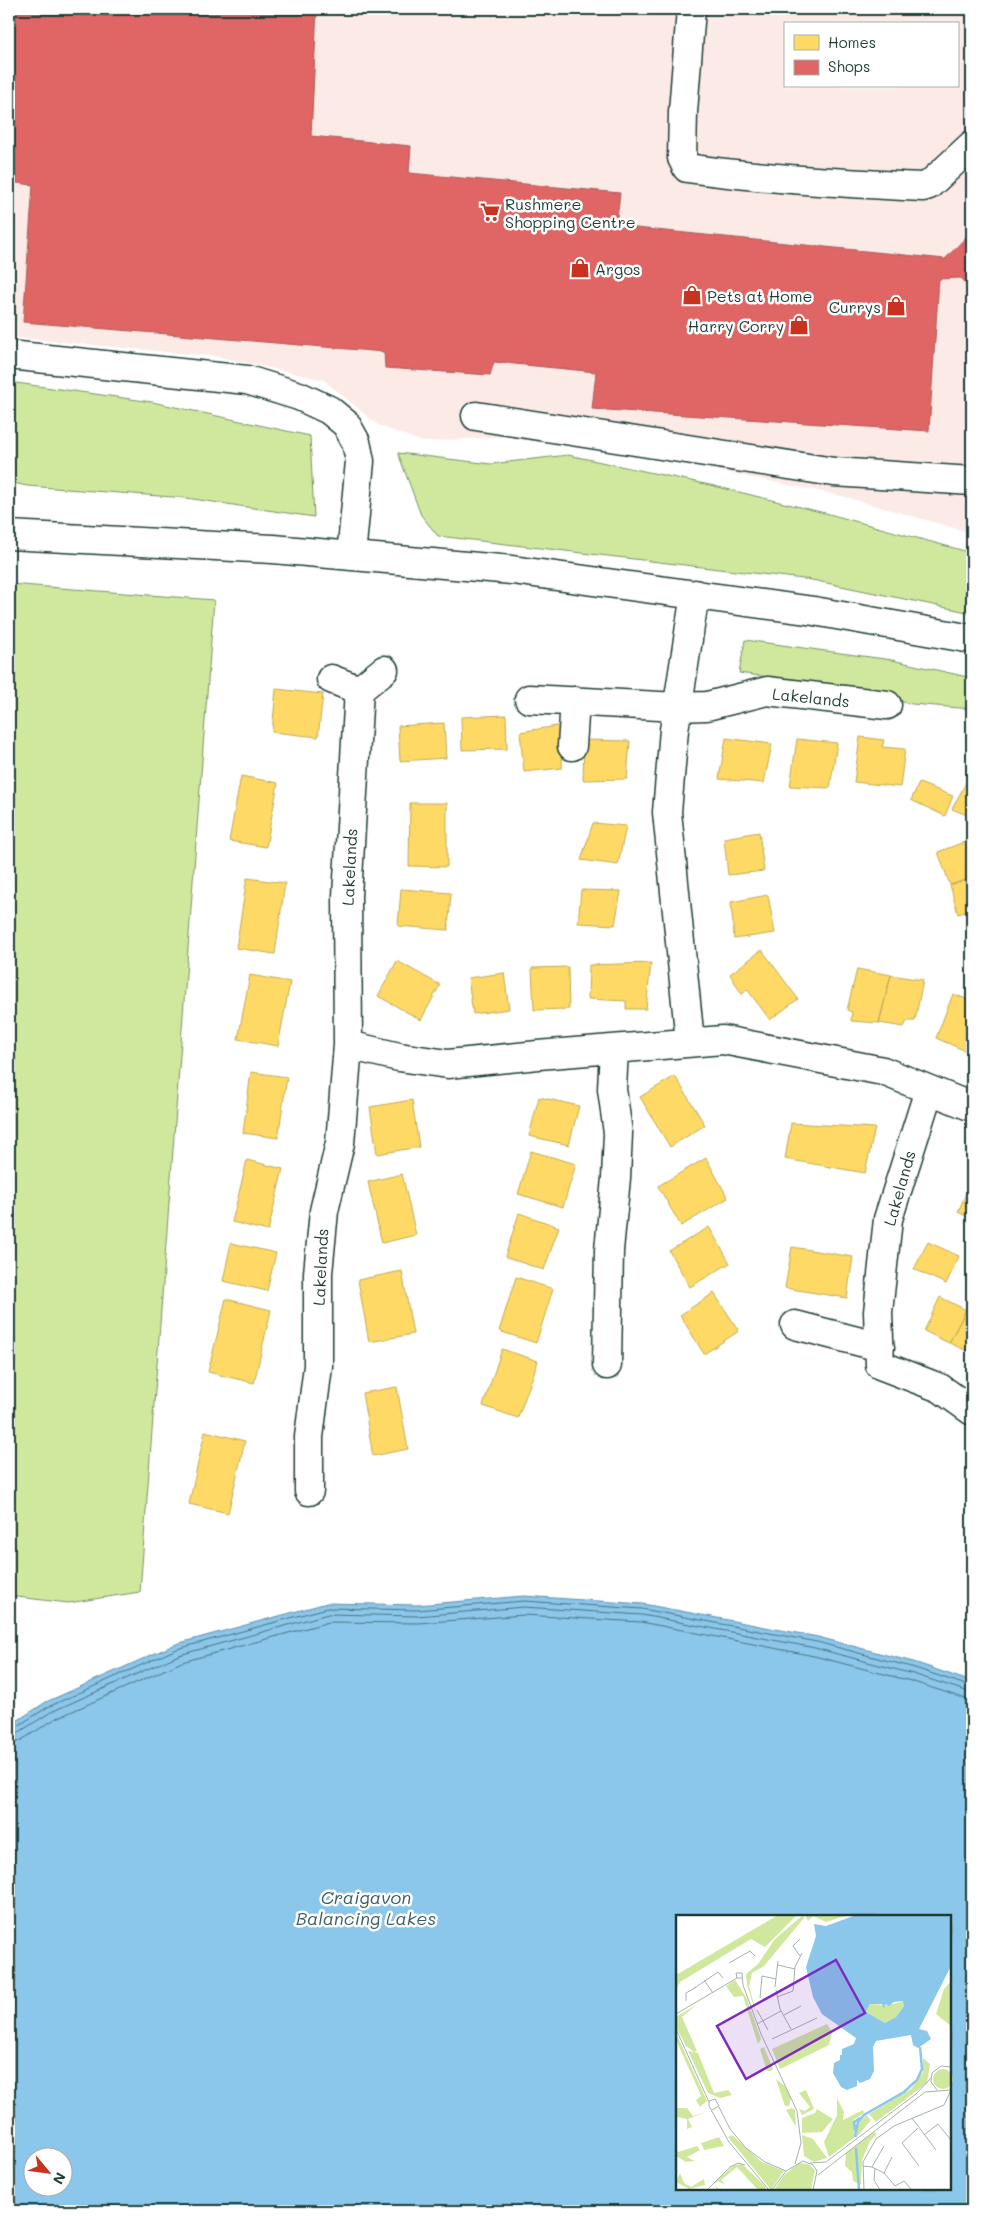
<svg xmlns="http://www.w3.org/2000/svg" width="981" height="2220" font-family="Mali,sans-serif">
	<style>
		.built { fill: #fbeae6; fill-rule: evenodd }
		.green { fill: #d0e89e; stroke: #789269 }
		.water { fill: #8bc6eb; stroke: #608fa2; fill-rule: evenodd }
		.homes { fill: #ffd966; stroke: #bcaa57 }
		.shops { fill: #e06666; stroke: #a65a57 }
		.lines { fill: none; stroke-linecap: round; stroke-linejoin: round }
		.shore { stroke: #4a747d; stroke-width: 1 }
		.minor-casing { stroke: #1f3d34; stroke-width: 31 }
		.minor { stroke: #fff; stroke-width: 28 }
		.labels { text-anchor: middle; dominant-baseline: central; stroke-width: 5; stroke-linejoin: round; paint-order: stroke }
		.poi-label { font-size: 16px; fill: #1f3d34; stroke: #fff; text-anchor: start }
		.street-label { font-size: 16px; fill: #1f3d34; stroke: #fff }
		.water-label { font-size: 18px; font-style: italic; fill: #3a5f62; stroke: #fff }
		.inset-river { fill: none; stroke: #8bc6eb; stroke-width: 2.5 }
		.inset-road { fill: none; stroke: #a5b1ae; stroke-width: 1 }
		.view { fill: #7b2cbf; fill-opacity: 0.15; stroke: #7b2cbf; stroke-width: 2.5 }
		.inset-edge { fill: none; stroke: #1f3d34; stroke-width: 2.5 }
	</style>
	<rect width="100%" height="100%" fill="#fff"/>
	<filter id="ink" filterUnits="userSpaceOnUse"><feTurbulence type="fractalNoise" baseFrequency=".02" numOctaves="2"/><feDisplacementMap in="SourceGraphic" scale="10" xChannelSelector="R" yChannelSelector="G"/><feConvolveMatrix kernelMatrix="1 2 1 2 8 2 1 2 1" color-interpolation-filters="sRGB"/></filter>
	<g filter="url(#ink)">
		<path class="built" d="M9,9H972V533L838,495L536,434L423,442L378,425L324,380L220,357L9,337ZM785,24H957V86H785Z"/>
		<path class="green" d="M9,382L152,402L310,436L314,517L186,498L27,486L9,482Z
			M398,453L491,464L568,455L710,485L829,514L972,553V613L812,580L438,536L421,515Z
			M9,584L214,600L140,1592L68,1603L9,1596Z
			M745,640L892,660L972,678V709L912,704L824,685L739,673Z"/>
		<path class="water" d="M524,1596L643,1604L818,1637L917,1663L972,1682V2211H9V1726L46,1702L176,1644L327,1603L417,1605ZM677,1916H950V2189H677ZM32,2158H62V2188H32Z"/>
		<path class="homes" d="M276,689L323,694L318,737L272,732Z
			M506,715L507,749L462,750L461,717Z
			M444,723L446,758L400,761L398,726Z
			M563,725L562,768L524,772L520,732Z
			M860,737L884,740L882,747L905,749L900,787L854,782Z
			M726,738L772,744L764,783L719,779Z
			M797,739L837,743L830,788L790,786Z
			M584,740L630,741L627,779L583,780Z
			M972,771V817L952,809Z
			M241,776L278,783L266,847L229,841Z
			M919,783L953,796L945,816L911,800Z
			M410,803H447V867L409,866Z
			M593,823L626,826L618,865L581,860Z
			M759,832L764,871L728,875L724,838Z
			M972,839V878L950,885L938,852Z
			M247,878L285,883L275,954L236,948Z
			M972,878V910L958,914L950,885Z
			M401,889L451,893L448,930L398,926Z
			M581,890L621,891L615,925L578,923Z
			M768,895L775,933L734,939L731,902Z
			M762,950L798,999L770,1020L747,989L742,995L730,974Z
			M397,961L440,985L421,1020L378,996Z
			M651,963L646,1009H626V1001L588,999L589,965Z
			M568,967L569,1009L534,1010L532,968Z
			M857,969L891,975L879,1023L851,1021L852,1012L847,1010Z
			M504,973L509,1009L473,1014L468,978Z
			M250,975L290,982L278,1046L238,1039Z
			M891,975L923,980L915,1021H907L904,1027L879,1023Z
			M953,994L972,1001V1041L968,1052L936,1038Z
			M251,1072L287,1077L278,1138L243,1133Z
			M675,1076L705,1125L670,1147L640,1097Z
			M539,1097L579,1106L569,1145L529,1136Z
			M412,1100L419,1147L377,1154L370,1107Z
			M791,1123L875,1128L865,1173L785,1159Z
			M531,1151L576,1164L563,1207L518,1194Z
			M706,1158L728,1198L681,1226L658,1186Z
			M247,1160L283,1169L268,1231L232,1222Z
			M402,1174L416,1235L382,1243L368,1182Z
			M972,1179V1219L958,1212Z
			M519,1213L559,1227L544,1270L505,1257Z
			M709,1227L730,1263L690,1287L669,1251Z
			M928,1242L959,1256L946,1284L914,1269Z
			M231,1243L276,1253L267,1291L223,1281Z
			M792,1247L853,1257L847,1298L785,1288Z
			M402,1271L413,1334L369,1342L358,1280Z
			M516,1277L553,1289L536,1343L499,1331Z
			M714,1293L739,1331L704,1354L680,1315Z
			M940,1297L966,1310L949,1343L924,1331Z
			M226,1299L271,1310L254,1383L208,1372Z
			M966,1310L972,1314V1353L949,1343Z
			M502,1349L538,1361L518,1418L483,1406Z
			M397,1387L408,1449L373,1456L362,1393Z
			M205,1431L245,1441L228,1513L189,1504Z"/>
		<path class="shops" d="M9,9H317L311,136L411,146L409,173L620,193L616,226L945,259L972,231V289L961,278L939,279L929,431L592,409L596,372L494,362L490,375L385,368L384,352L23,322L33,185L9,182Z"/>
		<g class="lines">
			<path class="shore" d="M9,1730L13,1729L48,1707L177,1649L327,1608L417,1610L524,1601L642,1609L817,1642L915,1668L972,1687
				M9,1736L16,1734L51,1712L179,1655L328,1614L417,1616L524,1607L642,1615L815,1648L913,1674L972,1693
				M9,1744L20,1741L55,1719L182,1662L329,1622L418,1623L524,1615L641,1622L814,1656L911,1681L972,1701"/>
			<defs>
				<path id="minor" d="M691,9L683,112L682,158L687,168C765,179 844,183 923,187L929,185L972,145
					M9,355L247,380L299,396L329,410L346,424L356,442L360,461L351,556
					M476,416L834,472L972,481
					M9,535L273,549L512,570L814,611L972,639
					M331,679L359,690L384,670
					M529,699L678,707L707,706L767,691L887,705
					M572,746L575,701
					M690,1042L667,812L674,730L695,594
					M348,1045L399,1057L448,1064L538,1055L723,1040L883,1071L972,1107
					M929,1090L888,1219L878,1312L880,1365L940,1388L972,1411
					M795,1325L880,1347
					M607,1365L609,1250L616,1178L618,1133L612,1089L614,1049
					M309,1491V1437L318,1366V1273L324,1211L340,1143L348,1045L347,896L359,690"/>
			</defs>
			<use href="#minor" class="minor-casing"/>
			<use href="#minor" class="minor"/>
		</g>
	</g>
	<defs>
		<symbol id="supermarket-bare" viewBox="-9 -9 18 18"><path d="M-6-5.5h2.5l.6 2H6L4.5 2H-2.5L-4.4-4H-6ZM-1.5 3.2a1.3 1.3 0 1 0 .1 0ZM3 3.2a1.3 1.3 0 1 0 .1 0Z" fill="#c8321e" stroke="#fff" stroke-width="2.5" paint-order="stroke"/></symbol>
		<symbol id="shop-bare" viewBox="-9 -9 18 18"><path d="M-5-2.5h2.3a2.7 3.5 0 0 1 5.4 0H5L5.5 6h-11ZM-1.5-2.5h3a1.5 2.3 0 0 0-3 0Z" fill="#c8321e" stroke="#fff" stroke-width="2.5" paint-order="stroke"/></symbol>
	</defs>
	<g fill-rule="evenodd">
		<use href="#supermarket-bare" x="476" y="198" width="28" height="28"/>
		<use href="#shop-bare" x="566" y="254" width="28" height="28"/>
		<use href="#shop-bare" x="678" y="281" width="28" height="28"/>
		<use href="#shop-bare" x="882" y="292" width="28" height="28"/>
		<use href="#shop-bare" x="785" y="311" width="28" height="28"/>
	</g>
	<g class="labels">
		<g class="poi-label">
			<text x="505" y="203">Rushmere<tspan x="505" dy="18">Shopping Centre</tspan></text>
			<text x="595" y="268">Argos</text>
			<text x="707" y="295">Pets at Home</text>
			<text x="881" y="306" text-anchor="end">Currys</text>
			<text x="784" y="325" text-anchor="end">Harry Corry</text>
		</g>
		<g class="street-label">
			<text transform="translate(811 697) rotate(6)">Lakelands</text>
			<text transform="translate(349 867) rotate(-87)">Lakelands</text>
			<text transform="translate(899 1188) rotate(-74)">Lakelands</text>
			<text transform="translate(320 1267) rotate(-87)">Lakelands</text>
		</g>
		<g class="water-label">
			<text x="366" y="1897">Craigavon<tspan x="366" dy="21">Balancing Lakes</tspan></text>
		</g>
	</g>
	<g transform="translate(676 1915)">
		<rect width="275" height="275" fill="#fff"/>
		<path d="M102,0H121L89,32L75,24L4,67L0,76V60ZM127,0L128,3L88,51L76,58L73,71L82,105L71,70L70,59L82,49L99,24ZM129,0H172L150,7L137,1L132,6ZM59,65L71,84L85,124L82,129L67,81L58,82L50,71ZM275,66V111L260,99L268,74ZM228,86V91L220,102L209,108L190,97L194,89L213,90ZM20,90L6,102L21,136L18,137L10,131L0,112V102ZM151,109L156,117L153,130L104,154L96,134ZM0,118L31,186L24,192L20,185L25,181L23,176L0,125ZM88,132L97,154L95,156H91L84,134ZM12,136L22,138L38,178L52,175L56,180L44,183L32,178ZM247,143L254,149L251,168L200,207L193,199L235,174L247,157ZM257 164a10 10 0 1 1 20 0a10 10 0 1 1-20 0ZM100,164L109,171L115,183L113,191H109ZM130,175L138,194L126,200L123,194L129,196L134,192L123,178ZM161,183L168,197L167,205L187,195L188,198L177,205L180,209L178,223L153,242L148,227L161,200ZM0,193H11L17,201L32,196L12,204L16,212L11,214V204L0,202ZM116,193L119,195L120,212L110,195ZM141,194L157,204L146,217L126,218V203L139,198ZM190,200L195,205L180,223L182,209ZM198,217L201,219L194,226L186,245L185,270L177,266L176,257L169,251L170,238ZM56,220L86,247L108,256L95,275L52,222ZM126,220L137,224L151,243L138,247L128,241ZM43,222L48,231L28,235L25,228ZM21,231L24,235L11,242L19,246L10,247L0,241V232L2,237ZM123,248L132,249L139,255L135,275H98L108,260ZM66,249L89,271L90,275H82L61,252L45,265L49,270L42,266L39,270L44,275L40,273L39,270L40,266L58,250ZM4,258L8,268L15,272L28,264L29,270L13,274L0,267Z" fill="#d0e89e"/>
		<path d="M180,0H275V51L243,114L251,116L255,124L242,133L237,130L235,120L200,126L197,132L198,156L194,164L184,168L181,165V171L171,175L165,172L157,158L158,148L164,145V140H169H166V134L178,129L180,123L146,99L137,82L130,52L140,21L138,9L150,11ZM218,87L227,86L228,91L220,102L209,108L190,97L194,89H206L208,94L209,89L213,91Z" fill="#8bc6eb" fill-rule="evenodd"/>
		<path class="inset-river" d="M179,215L178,207L184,203M179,222L182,207L188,200L228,177L241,165L246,154L244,132M180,233L183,275"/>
		<path class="inset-road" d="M124,41L117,31L124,24M53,48L74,36L79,41M102,50L119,54M66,63H61L60,58H66L67,70L85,119L121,196L125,228L119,249M28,65L37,78M20,72L17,74L42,57L47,63M99,72L102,46M100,75L104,94L115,114M101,82L117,76L119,52L126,38M84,83L86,61L100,64M10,86V78L17,74M81,95L92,115M0,99L61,63M108,100L125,91M81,109L105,96M0,114L33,187M96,124L141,103M261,175L255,167L256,158L265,151L275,152M43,192L54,214L70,233L89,247L110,256M36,195L43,191L39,184L33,186V191L53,227L93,275M236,203L260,235M242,213L226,228L243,251M248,220L262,209L275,225M134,248L150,247L240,179L255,163M187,251L196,252L208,231M196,252L208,258L219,271L228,266L236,275M199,253L198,265L204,275M208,258L216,242M142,260L249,177L275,175M31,275L54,252L62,248L69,250M96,275L110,256L127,246L137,250L141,256L137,275M188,275L187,247L200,224L218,211L268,190L275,175"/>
		<path class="view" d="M160,45L189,98L70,164L41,111Z"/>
		<rect width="275" height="275" class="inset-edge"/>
	</g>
	<rect width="981" height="2220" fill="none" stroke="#fff" stroke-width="30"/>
	<rect x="15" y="15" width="951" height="2190" fill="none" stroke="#1f3d34" stroke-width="2" filter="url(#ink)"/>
	<rect x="784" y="22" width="175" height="65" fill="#ffffff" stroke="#a5b1ae"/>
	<rect x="794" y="35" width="25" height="15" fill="#ffd966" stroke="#a5b1ae"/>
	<text x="828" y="48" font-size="15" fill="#1f3d34">Homes</text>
	<rect x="794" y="60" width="25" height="15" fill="#e06666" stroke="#a5b1ae"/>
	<text x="828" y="72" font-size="15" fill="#1f3d34">Shops</text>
	<g transform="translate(48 2172) rotate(119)"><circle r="24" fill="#ffffff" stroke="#a5b1ae"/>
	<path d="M0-4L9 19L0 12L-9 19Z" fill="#c8321e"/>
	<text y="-8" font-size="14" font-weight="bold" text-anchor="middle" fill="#1f3d34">N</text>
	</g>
</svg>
